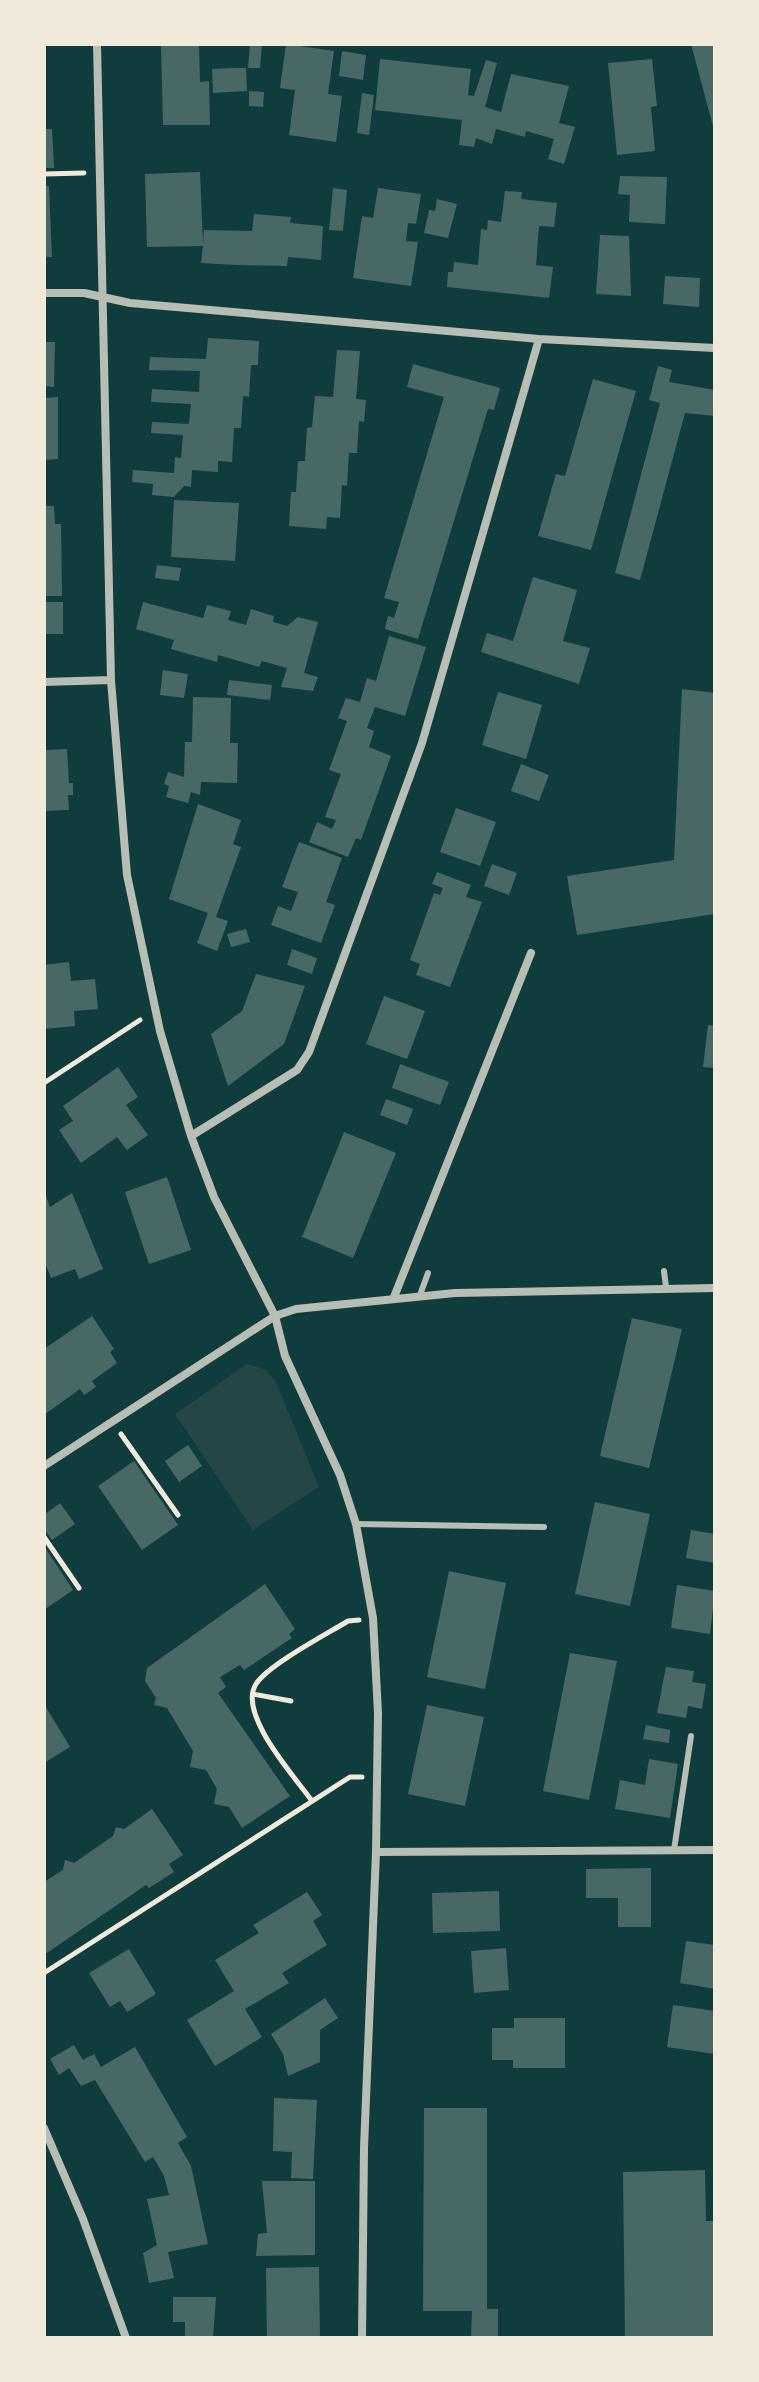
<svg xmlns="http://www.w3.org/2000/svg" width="759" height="2382" font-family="Jost,sans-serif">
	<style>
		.green { fill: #244646 }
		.building { fill: #486865 }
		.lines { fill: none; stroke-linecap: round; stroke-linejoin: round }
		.path { stroke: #f1e9da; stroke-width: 5 }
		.service { stroke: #b8beb3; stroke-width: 6 }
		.minor { stroke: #b8beb3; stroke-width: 8 }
	</style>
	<rect width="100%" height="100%" fill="#0f3d3e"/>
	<path class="green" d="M247,1364L266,1370L276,1382L319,1487L253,1530L175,1414Z"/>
	<path class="building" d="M199,44L200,82L209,81L210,125H163L161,45Z
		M250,44H262L260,68H248Z
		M286,44L334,51L328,94L342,96L336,142L289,135L295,90L280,88Z
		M691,44H715V130H714Z
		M342,51L366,55L363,80L339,76Z
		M380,59L471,69L468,95L474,96L486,60L497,63L485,107L501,112L511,74L569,86L559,123L575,127L564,164L548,159L554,139L526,131L525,137L496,129L492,144L476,138L474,147L459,145L462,120L375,110Z
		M652,59L657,106L651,107L655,151L617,155L608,63Z
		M235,68H246L247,91L213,93L212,69Z
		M249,91L264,92L263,107L249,106Z
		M362,93L374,95L369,135L357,133Z
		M44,129H52L54,168H44Z
		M200,172L203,243L204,230L252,231L254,214L291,217L290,223L323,226L321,260L288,257L287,266L236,265L201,263L203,246L147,247L145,174Z
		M620,176L667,177L665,224L629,222L630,195L618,194Z
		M44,186H49L52,257H44Z
		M333,188L347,190L343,231L329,230Z
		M378,188L421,194L416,224L408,223L406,241L418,242L411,286L353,278L362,216L373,218Z
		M505,191L522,192L521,199L557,203L554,227L539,226L536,265L553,267L549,298L447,287L448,272H453L454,262L478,265L481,229L487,230L488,220L501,222Z
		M437,199L457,204L448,238L424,233L429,210L435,211Z
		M600,235L629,236L631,296L596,294Z
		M665,276L700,278L699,307L663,304Z
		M208,338L259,341L258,365H251L249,397L243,396L241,428H234L232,462L218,461V472L192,470L191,487L184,486L174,497L152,495L153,484L132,482L133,470L174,473L175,457L181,458L183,435L151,433L152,422L189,424L191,404L151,402L152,389L199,392L200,371L149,370L150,357L206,359Z
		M44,342H55L54,387L44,386Z
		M337,350L360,351L356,399L366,400L364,422L359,421L357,453H349L347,486L342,485L340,518L327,517L326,529L289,526L291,492H296L298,461H305L307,428L312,427L315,396L333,397Z
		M413,364L500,388L494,410L488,409L418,639L385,629L388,616L394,618L399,602L384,598L444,397L407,387Z
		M658,366L672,370L669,382L715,390V416L685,413L640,580L615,573L660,403L649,400Z
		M593,379L636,391L591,550L538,536L556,474L565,476Z
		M58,397V459L44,460V398Z
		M174,500L239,503L235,561L171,557Z
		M44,506H54L55,524H61L62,596H44Z
		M157,565L181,568L179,581L155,578Z
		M533,577L577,590L563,641L590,648L579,684L481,652L487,633L513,641Z
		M44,602H63V634H44Z
		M143,602L203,618L207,605L231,611L228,620L246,625L251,609L274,616L273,622L287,626L298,617L318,622L304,673L318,677L313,691L281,687L287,668L262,661L259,667L218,655L217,662L171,649L174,640L136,629Z
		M389,636L426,647L405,716L375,707L367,728L374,731L369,747L391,756L361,840L356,838L348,857L309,842L317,822L332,829L336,820L325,817L341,774L329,770L347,721L338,718L346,698L360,702L367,678L376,681Z
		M163,670L188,674L184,698L160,695Z
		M229,680L272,685L270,700L227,695Z
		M682,689L715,693V914L577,935L567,876L674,860Z
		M498,692L542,705L526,759L482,745Z
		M193,697L231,698L230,743H238L237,783L201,782L200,795L191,792L188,803L166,797L169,786L164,784L168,772L184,777L185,742H192Z
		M67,749L69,783H73V795H68L69,810L44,811V750Z
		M521,764L549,775L539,801L511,791Z
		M198,804L241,820L233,844L241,847L216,917L228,921L217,951L197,943L208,913L169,899Z
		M456,808L496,822L480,866L440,852Z
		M299,842L342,858L326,902L335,905L321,943L271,925L278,906L291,911L298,892L282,887Z
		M492,864L517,873L509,895L484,886Z
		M437,872L471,885L466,897L482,902L450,987L416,975L420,964L410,960L434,893L440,895L443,888L432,884Z
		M246,929L250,942L231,947L227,934Z
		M292,949L317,958L312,974L287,965Z
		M69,962L71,981L95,979L98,1009L74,1011L75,1026L44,1029V965Z
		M256,974L305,986L284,1044L228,1086L211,1034L242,1011Z
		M384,996L425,1011L407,1059L366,1044Z
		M708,1025L715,1026V1068L703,1067Z
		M400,1064L449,1082L440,1105L392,1088Z
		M118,1067L138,1097L126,1105L148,1135L127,1150L117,1137L81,1163L59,1130L73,1121L63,1106Z
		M386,1099L413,1109L407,1125L380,1115Z
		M344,1132L396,1153L353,1258L302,1237Z
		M167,1177L191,1250L149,1264L125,1192Z
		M44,1191L50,1207L72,1193L103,1269L79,1279L75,1269L51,1278L44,1260Z
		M92,1316L114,1349L110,1352L117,1363L92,1381L96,1387L84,1395L80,1389L44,1415V1349Z
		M632,1318L682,1329L649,1468L600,1456Z
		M188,1445L202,1466L179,1482L165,1461Z
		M134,1461L178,1525L142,1550L98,1486Z
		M595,1502L650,1514L630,1606L575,1594Z
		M60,1503L75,1524L52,1540L44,1529V1515Z
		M691,1530L715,1534V1563L686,1558Z
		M44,1546L73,1590L44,1610Z
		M449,1571L506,1583L485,1689L427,1677Z
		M265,1584L295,1629L289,1634L292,1638L244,1670L240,1665L220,1677L226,1687L218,1693L290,1796L242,1828L229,1807L214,1804L217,1789L206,1770L190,1767L193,1751L167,1708L154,1705L156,1698L145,1681L147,1668Z
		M677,1585L715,1591L710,1634L671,1628Z
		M570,1653L617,1661L589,1800L543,1791Z
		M666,1667L694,1671L692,1682L706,1684L702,1709L688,1706L686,1718L657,1713Z
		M44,1704L70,1747L44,1763Z
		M427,1705L484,1717L465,1806L408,1794Z
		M646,1725L670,1730L669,1743L643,1739Z
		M649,1759L678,1764L670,1818L615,1809L620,1780L645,1785Z
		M152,1809L183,1855L169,1864L174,1872L149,1888L146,1885L44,1955V1882L63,1870L65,1860L74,1863L113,1836L116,1827L124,1829Z
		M651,1868V1927H618V1898H586V1869Z
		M499,1891L500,1931L433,1933L432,1893Z
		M307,1892L322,1915L313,1921L327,1945L282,1973L289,1983L245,2009L262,2037L215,2066L187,2020L234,1991L215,1960L259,1933L253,1925Z
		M686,1941L715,1945V1989L680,1983Z
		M506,1948L509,1990L474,1993L471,1951Z
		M129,1949L156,1994L127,2012L120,2001L110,2007L89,1973Z
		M325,1998L338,2018L320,2030V2062L288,2076L283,2054L271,2034Z
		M673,2005L715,2011V2054L667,2047Z
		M514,2018H565V2068H513V2060H492V2028H514Z
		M74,2045L83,2060L94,2054L101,2067L135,2047L187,2137L178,2143L191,2166L208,2244L168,2252L174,2278L149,2283L143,2253L157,2245L147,2199L169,2195L164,2176L153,2157L145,2162L95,2080L81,2086L69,2068L59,2075L50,2059Z
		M274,2098L317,2100L313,2179L291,2178L292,2152L273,2151Z
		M424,2108H487V2309H498V2338H471L472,2311H423Z
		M705,2170L706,2221H715V2338H625L623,2172Z
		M262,2181H315V2255L256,2256L258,2234L267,2233Z
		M319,2267L320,2338H267L266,2268Z
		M173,2297H216L213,2338H185V2322H173Z"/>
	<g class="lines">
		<path class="path" d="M44,174L84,173
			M44,1083L140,1020
			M121,1434L178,1515
			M44,1537L79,1588
			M253,1694L291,1701
			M312,1801C295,1777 237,1714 256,1684C268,1665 327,1634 348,1621L359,1620
			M44,1973L350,1777H362"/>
		<path class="service" d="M664,1271L666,1287
			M420,1295L428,1273
			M356,1524L544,1527
			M674,1850L691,1736"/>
		<path class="minor" d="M97,44L111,680L127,875L160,1031L191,1136L214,1197L275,1316L285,1356L340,1475L356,1524L373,1618L378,1713L376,1852L364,2148L362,2338
			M44,293H84L130,303L539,339L715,348
			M44,682L111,680
			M191,1136L297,1070L309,1052L422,743L539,339
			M394,1297L531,953
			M44,1466L275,1316L296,1309L455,1293L715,1288
			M376,1852L715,1850
			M44,2128L83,2219L126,2338"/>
	</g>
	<rect width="759" height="2382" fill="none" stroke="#f1e9da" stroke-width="92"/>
</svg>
